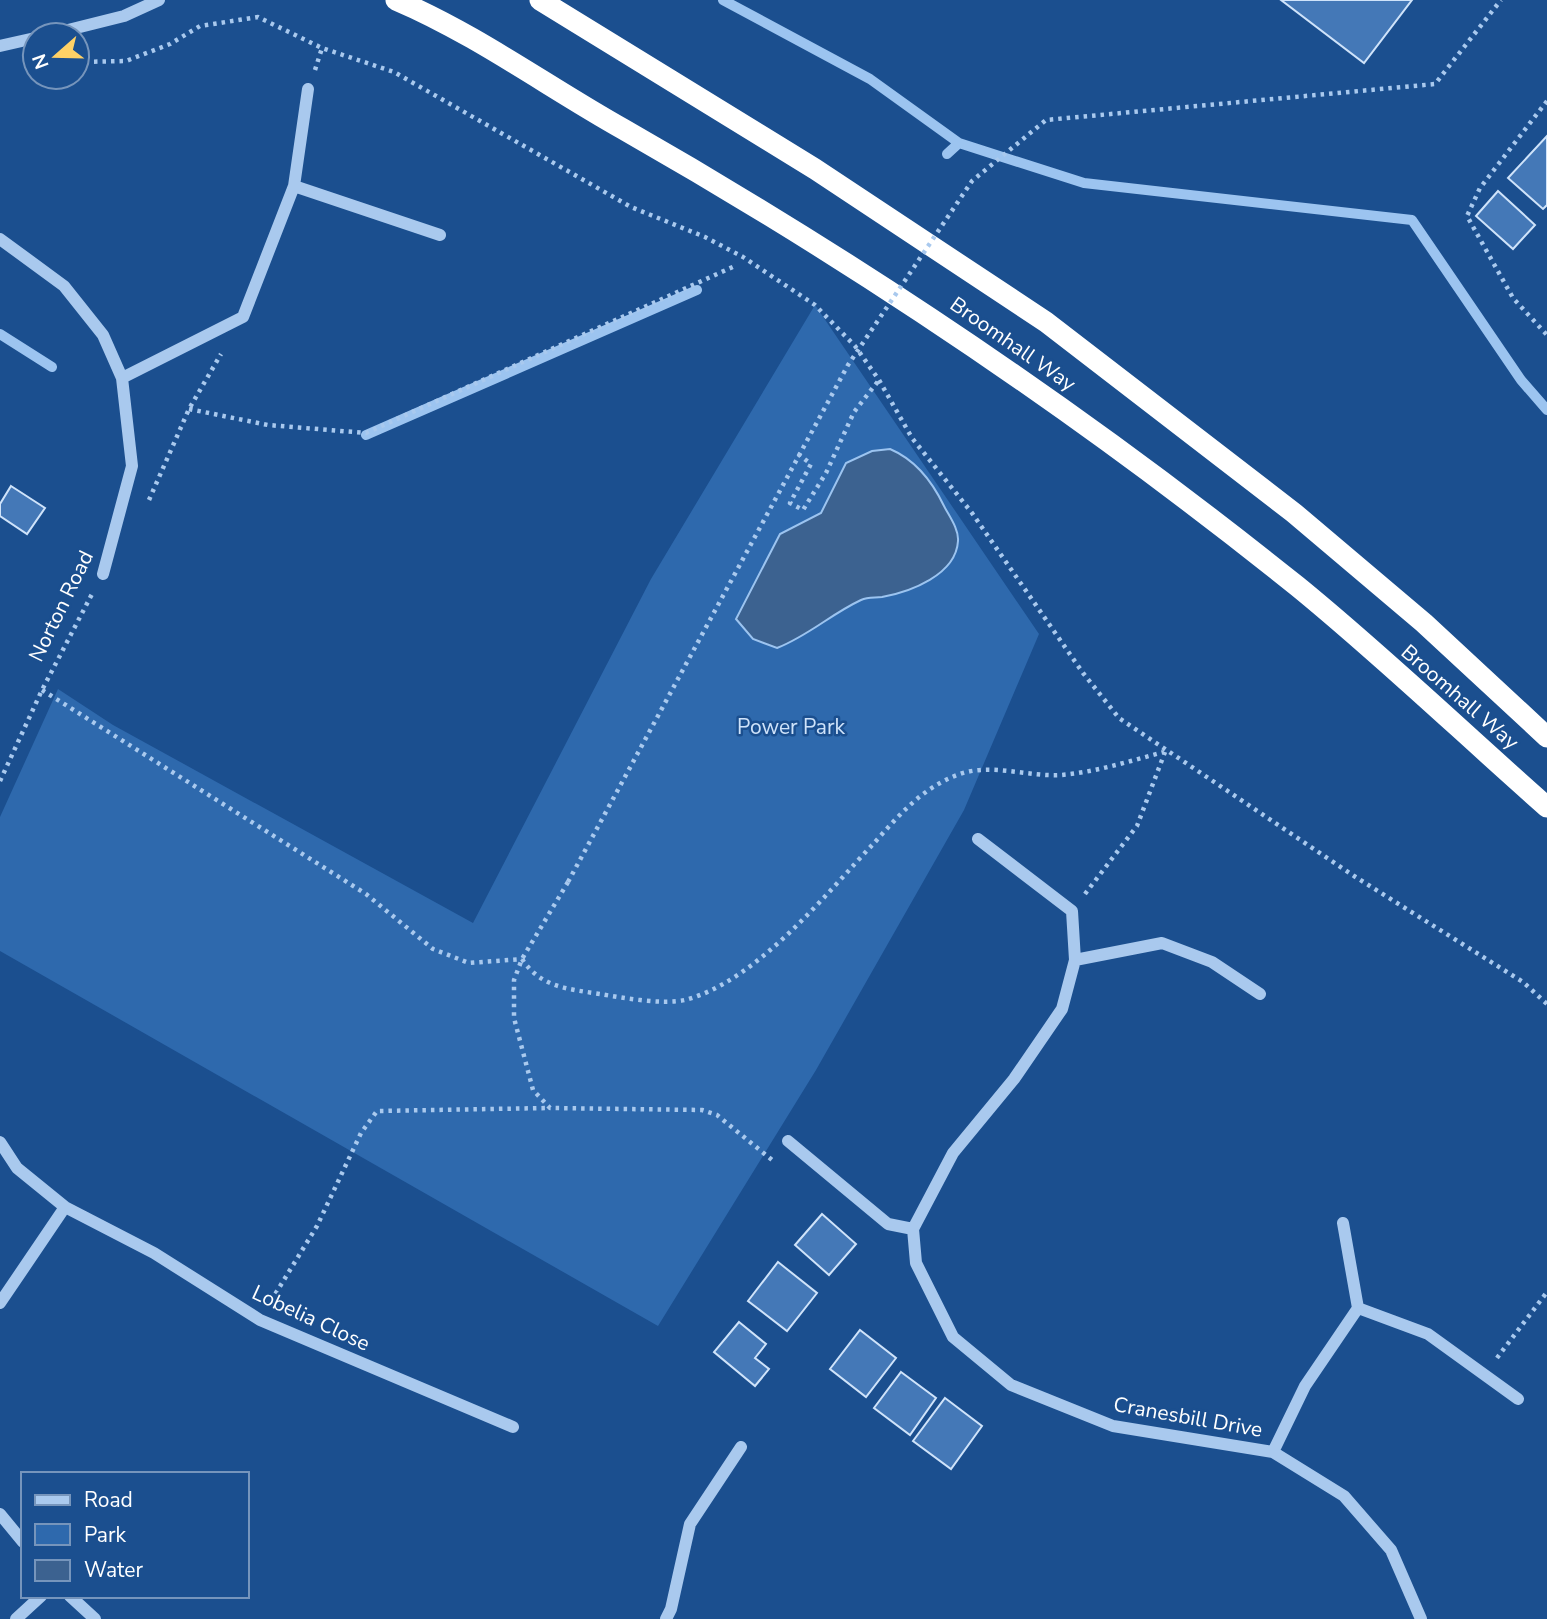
<svg xmlns="http://www.w3.org/2000/svg" width="1547" height="1619" font-family="'Nunito Sans',sans-serif">
	<style>
		.green { fill: #2e69ad }
		.water { fill: #3c6290; stroke: #9cc4f0; stroke-width: 2 }
		.lines { fill: none; stroke-linecap: round; stroke-linejoin: round }
		.stream { stroke: #9cc4f0; stroke-width: 10 }
		.building { fill: #4478b7; stroke: #cfe3fa; stroke-width: 2 }
		.path { stroke: #a9c9ee; stroke-width: 4.5; stroke-dasharray: 3.5 5; stroke-linecap: butt }
		.minor { stroke: #a9c9ee; stroke-width: 12 }
		.highway { stroke: #fff; stroke-width: 21 }
		.path-bridge { stroke: #a9c9ee; stroke-width: 4.5; stroke-dasharray: 3.5 5; stroke-linecap: butt }
		.labels { text-anchor: middle; dominant-baseline: central; stroke-width: 5; stroke-linejoin: round; paint-order: stroke }
		.street-label { font-size: 21px; fill: #fff; stroke: #1b4f8f }
		.park-label { font-size: 21px; fill: #cfe3fa; stroke: #1b4f8f }
	</style>
	<rect width="100%" height="100%" fill="#1b4f8f"/>
	<path class="green" d="M815,305L1039,634L964,810L816,1070L658,1326L0,951V817L58,689L113,725L473,923L651,579Z"/>
	<path class="water" d="M890,449C916,460 932,481 944,506C949,516 959,529 958,541C956,575 910,592 882,597C874,598 868,597 861,600C831,614 808,636 777,648L753,639L736,619L780,534L821,513L846,463L872,451Z"/>
	<g class="lines">
		<path class="stream" d="M723,0L870,79L959,143L1084,183L1412,220L1521,380L1547,410
			M947,154L959,143
			M0,334L52,367
			M366,435L697,290"/>
	</g>
	<path class="building" d="M1281,0H1412L1364,63Z
		M1547,136V205L1543,209L1508,178Z
		M1498,191L1535,225L1513,249L1476,216Z
		M11,486L45,508L27,534L0,516V504Z
		M822,1214L856,1244L829,1275L795,1245Z
		M778,1262L817,1293L787,1331L748,1301Z
		M739,1322L766,1344L755,1358L769,1369L755,1386L714,1352Z
		M860,1330L896,1358L866,1397L830,1369Z
		M901,1372L936,1398L910,1435L874,1408Z
		M945,1398L982,1426L951,1469L913,1441Z"/>
	<g class="lines">
		<path class="path" d="M77,62L126,61L170,44L200,26L258,17L322,48L394,72L631,207L705,237L743,257L815,305L855,346L879,380L912,438L972,513L1083,673L1119,718L1354,876L1523,982L1547,1004
			M315,70L322,48
			M1547,101L1480,188L1467,216L1513,298L1547,335
			M189,409L268,425L366,433L737,265
			M798,454L811,464L790,503L803,510L826,473L854,412L879,380
			M149,500L189,409L221,354
			M42,690L366,894L433,949L469,963L522,959
			M0,781L42,690L92,594
			M568,882L522,959L514,980V1018L533,1090L550,1108L702,1110L717,1115L772,1160
			M1085,894L1137,826L1165,752
			M522,959C541,988 569,989 600,994C623,998 663,1005 685,1000C757,981 825,895 875,842C900,814 923,787 960,774C991,763 1029,777 1061,775C1096,772 1130,761 1164,752
			M271,1301L317,1226L361,1133L377,1111L549,1108
			M1497,1358L1547,1292"/>
		<path class="minor" d="M48,35L124,16L159,0
			M0,46L35,38
			M294,186L440,235
			M0,239L64,286L103,335L122,378L132,466L103,574
			M122,378L243,317L294,186L308,89
			M978,839L1072,911L1075,960L1062,1009L1014,1079L953,1153L913,1229L916,1263L953,1337L1011,1385L1113,1426L1273,1452L1344,1496L1391,1550L1421,1619
			M1075,960L1162,943L1212,962L1260,994
			M788,1141L888,1224L913,1229
			M0,1142L17,1168L65,1207
			M1343,1223L1358,1308
			M0,1303L65,1207L154,1253L260,1320L513,1427
			M1273,1452L1305,1386L1358,1308L1428,1334L1518,1399
			M0,1514L23,1542
			M70,1596L95,1619
			M16,1619L41,1596
			M666,1619L671,1609L690,1524L741,1447"/>
		<path class="highway" d="M396,0C476,34 548,87 623,129C860,264 1085,416 1297,586C1383,656 1464,734 1547,807
			M540,0L815,169L1046,322L1294,513L1424,623L1547,737"/>
		<path class="path-bridge" d="M568,882L848,365L972,181L1046,120L1435,84L1501,0"/>
	</g>
	<g class="labels">
		<g class="street-label">
			<text transform="translate(1013 344) rotate(35)">Broomhall Way</text>
			<text transform="translate(61 606) rotate(-64)">Norton Road</text>
			<text transform="translate(1460 697) rotate(41)">Broomhall Way</text>
			<text transform="translate(311 1318) rotate(25)">Lobelia Close</text>
			<text transform="translate(1188 1417) rotate(10)">Cranesbill Drive</text>
		</g>
		<g class="park-label">
			<text x="791" y="727">Power Park</text>
		</g>
	</g>
	<rect x="21" y="1472" width="228" height="126" fill="#1b4f8f" stroke="#7695bc" stroke-width="2"/>
	<rect x="35" y="1495" width="35" height="10" fill="#a9c9ee" stroke="#7695bc" stroke-width="2"/>
	<text x="84" y="1507" font-size="21" fill="#ffffff">Road</text>
	<rect x="35" y="1524" width="35" height="21" fill="#2e69ad" stroke="#7695bc" stroke-width="2"/>
	<text x="84" y="1542" font-size="21" fill="#ffffff">Park</text>
	<rect x="35" y="1560" width="35" height="21" fill="#3c6290" stroke="#7695bc" stroke-width="2"/>
	<text x="84" y="1577" font-size="21" fill="#ffffff">Water</text>
	<g transform="translate(56 56) rotate(250)"><circle r="33" fill="#1b4f8f" stroke="#7695bc" stroke-width="2"/>
	<path d="M0-5L12 26L0 18L-12 26Z" fill="#ffd166"/>
	<text y="-10" font-size="19" font-weight="bold" text-anchor="middle" fill="#ffffff">N</text>
	</g>
</svg>
